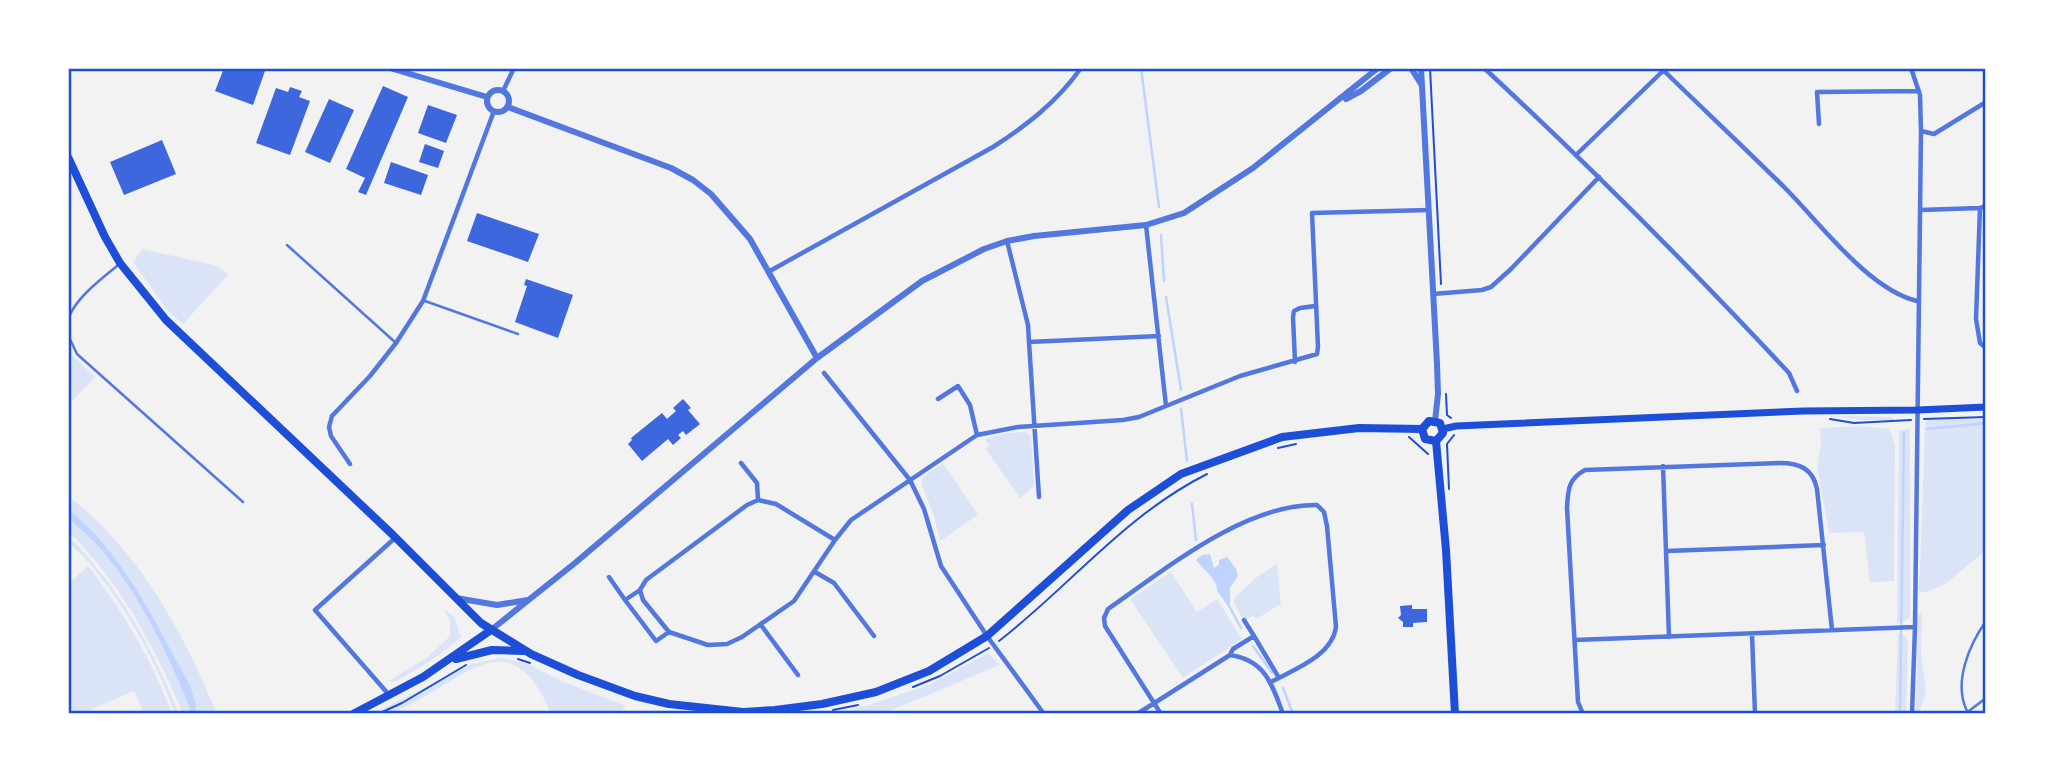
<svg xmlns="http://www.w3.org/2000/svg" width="2054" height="782" font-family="'Archivo Narrow',sans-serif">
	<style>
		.green { fill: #dbe4f7 }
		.water { fill: #bfd3fe }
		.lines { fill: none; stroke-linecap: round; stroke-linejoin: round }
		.stream { stroke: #bfd3fe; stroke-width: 2.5 }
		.building { fill: #3d67dc }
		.path { stroke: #1d4ed8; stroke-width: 2 }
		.service { stroke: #5277de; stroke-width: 2.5 }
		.minor { stroke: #5277de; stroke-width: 4.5 }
		.tertiary { stroke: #5277de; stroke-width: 6 }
		.secondary { stroke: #1d4ed8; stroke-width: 7 }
		.primary { stroke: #1d4ed8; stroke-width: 8 }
		.neatline { fill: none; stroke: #1d4ed8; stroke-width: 2.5 }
	</style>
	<rect width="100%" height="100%" fill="#f2f2f2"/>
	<path class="green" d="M142,249L214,265L229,274L183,324L167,310L133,262Z
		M68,351L95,377L68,405Z
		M1831,416L1893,417V420H1863Z
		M1986,419V515L1983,553L1944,585L1923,593L1918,590L1920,569L1925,423L1928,420Z
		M1863,426L1890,429L1895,445L1894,581L1870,582L1864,532L1829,533L1817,466L1821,444L1820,428Z
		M1910,429V616L1908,619L1897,624L1899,431Z
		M1026,432L1031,436L1034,486L1020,498L985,448L989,446L985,439L1007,433Z
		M943,463L978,515L940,541L934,516L921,483L923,477Z
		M68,496C140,551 183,632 217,714H197C195,708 196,704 194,698C191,683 180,668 173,654C145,601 116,548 68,509Z
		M68,518C79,528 90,537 100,548C137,591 171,661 192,714H183C155,647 120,582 68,531Z
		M68,536C118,585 154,650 179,714H175C155,656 113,583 68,541Z
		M1277,564L1281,604L1256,619L1253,616L1244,621L1234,603V598L1257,577Z
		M88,566C121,608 154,663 172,714H144L134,691L81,714H68V584Z
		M1171,572L1197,612L1217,599L1242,639L1183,678L1130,599Z
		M443,608L454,617L461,637C442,655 417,670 394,682L389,681L428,657L450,636V620Z
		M1922,613L1921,653L1926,691L1919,714H1916L1918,615Z
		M1898,633L1906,636L1908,643L1906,714H1895Z
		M988,653L1000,665L882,714H834L866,706L931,684Z
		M501,658L528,664L564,682L626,706L619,714H551C509,610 456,690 393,712C387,715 379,714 372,714L472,664Z"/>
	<path class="water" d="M68,509C116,548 145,601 173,654C180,668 191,683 194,698C196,704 195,708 197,714H192C171,660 138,592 100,548C90,537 79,528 68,518Z
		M1210,554L1214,568L1219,565V560L1227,557L1236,569L1238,576L1230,588V603L1228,606L1217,591C1218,579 1203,570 1196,560L1202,555Z"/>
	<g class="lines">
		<path class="stream" d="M1141,68L1159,207
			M1161,235L1164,281
			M1166,297L1181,390
			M1181,409L1187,461
			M1927,429L1986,423
			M1192,504L1196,540
			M1228,604L1241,628
			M1253,646L1272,673
			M1283,688L1293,714
			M1900,714L1904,432"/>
	</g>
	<path class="building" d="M224,68H266L253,105L215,91Z
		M383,86L408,97L366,195L358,192L365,178L346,169Z
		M290,87L302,91L299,97L310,101L290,155L256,143L276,88L288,92Z
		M329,99L354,110L330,163L305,152Z
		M428,105L457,115L446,143L418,133Z
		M162,140L176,174L124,195L110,162Z
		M425,144L444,151L438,168L419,162Z
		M391,162L428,175L421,195L384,183Z
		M477,213L539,234L528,262L467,241Z
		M526,279L573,295L558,338L515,322L527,286L524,285Z
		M683,399L691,408L688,410L700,424L686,435L683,431L678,435L681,438L673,445L668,439L642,461L628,444L632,440L631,438L662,413L667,419L676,411L673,408Z
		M1412,605V609H1427V622L1413,623V627H1403V622L1398,618L1401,615L1400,606Z"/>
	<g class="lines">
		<path class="path" d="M1430,68L1441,284
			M1446,394L1447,415L1451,418
			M1830,419L1854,423L1911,420
			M1924,419L1986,417
			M1409,437L1428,454
			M1278,448L1296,444
			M1449,489L1447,444L1454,435
			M999,641C1071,585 1124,516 1207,474
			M518,659L530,663
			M913,687L940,676L989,648
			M833,710L858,705
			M378,714L402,703L466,665"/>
		<path class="service" d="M287,245L396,343
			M425,301L518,334
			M68,321C72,301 102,278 117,266
			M68,335L77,354L243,502
			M1967,711C1953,683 1969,645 1986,621
			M1965,714L1986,698"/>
		<path class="minor" d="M1484,68C1590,166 1691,268 1789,373L1797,391
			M1661,68C1702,108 1744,147 1785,188C1821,224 1868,289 1917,301
			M1911,68L1920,95L1921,131L1915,627L1912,714
			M503,91L514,68
			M1819,124L1817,92L1919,91
			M1921,131L1934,134L1986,102
			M1577,154L1666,68
			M1980,208L1976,319L1980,343L1986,348
			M1920,210L1980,208L1986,206
			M1146,225L1166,406
			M1007,241L1028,325L1029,342
			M768,272L993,147C1027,125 1057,102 1081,68
			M1433,294L1482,290L1491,287L1511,269L1599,177
			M1295,362L1293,317L1294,311L1300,308L1315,306
			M824,373L910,480L924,509L941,566L987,636L1044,714
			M938,399L958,386L970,405L977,435
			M741,463L757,483L758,500
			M350,464L331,436L329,427L332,416L370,376L396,343L423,301L494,111
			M1663,466L1669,637
			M1039,497L1029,342L1159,336
			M835,540L776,504L758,500L747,505L646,580L640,590L643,600L669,632L708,645L727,644L742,637L794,601L835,540L851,520L977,435L1018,427L1123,420L1139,417L1240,376L1317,354L1318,347L1312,213L1429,210
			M1667,551L1824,545
			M815,572L834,583L874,636
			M609,577L625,600
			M640,590L625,600L656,641L669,632
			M1244,620L1254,636
			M761,625L798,675
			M1752,634L1755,714
			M1575,640L1915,627
			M1230,655L1233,649L1254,636L1279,678
			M390,696L315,610L395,538
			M1137,714L1230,655C1265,660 1272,684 1283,714
			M1161,714L1105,626L1104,618L1108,609C1166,569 1244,504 1317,505L1324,512L1327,526L1336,627C1332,656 1295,669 1271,682
			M1583,714L1578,702L1567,508C1568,490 1568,479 1585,470L1780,463C1800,463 1813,469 1817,489L1832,630"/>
		<path class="tertiary" d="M390,68L487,97
			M1411,68L1421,84
			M1421,68L1437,364L1438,394L1435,421
			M487 101a11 11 0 1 1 22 0a11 11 0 1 1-22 0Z
			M1346,99L1361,91L1391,68
			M508,107L671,168L693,180L711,194L750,239L817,358
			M456,598L497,605L528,600
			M491,630L575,563L817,358L922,281L984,249L1007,241L1034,236L1146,225L1184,213L1253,168L1378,68"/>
		<path class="secondary" d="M1443,429L1456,426L1804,411L1918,410L1986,407"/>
		<path class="primary" d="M68,157L105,237L120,263L166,320L393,535L481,623L531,654L578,675L635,696L669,704L743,712L775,710L822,704L876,692L929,671L987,636L1128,510L1181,474L1282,437L1359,428L1422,429
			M1422,429L1429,421L1440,423L1443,433L1436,441
			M1422,429L1425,439L1436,441
			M1436,441L1446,550L1455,714
			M456,659L492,650L522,651
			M353,714L423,677L491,630"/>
	</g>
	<rect width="2054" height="782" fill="none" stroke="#ffffff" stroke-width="140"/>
	<rect x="70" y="70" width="1914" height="642" class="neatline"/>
</svg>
